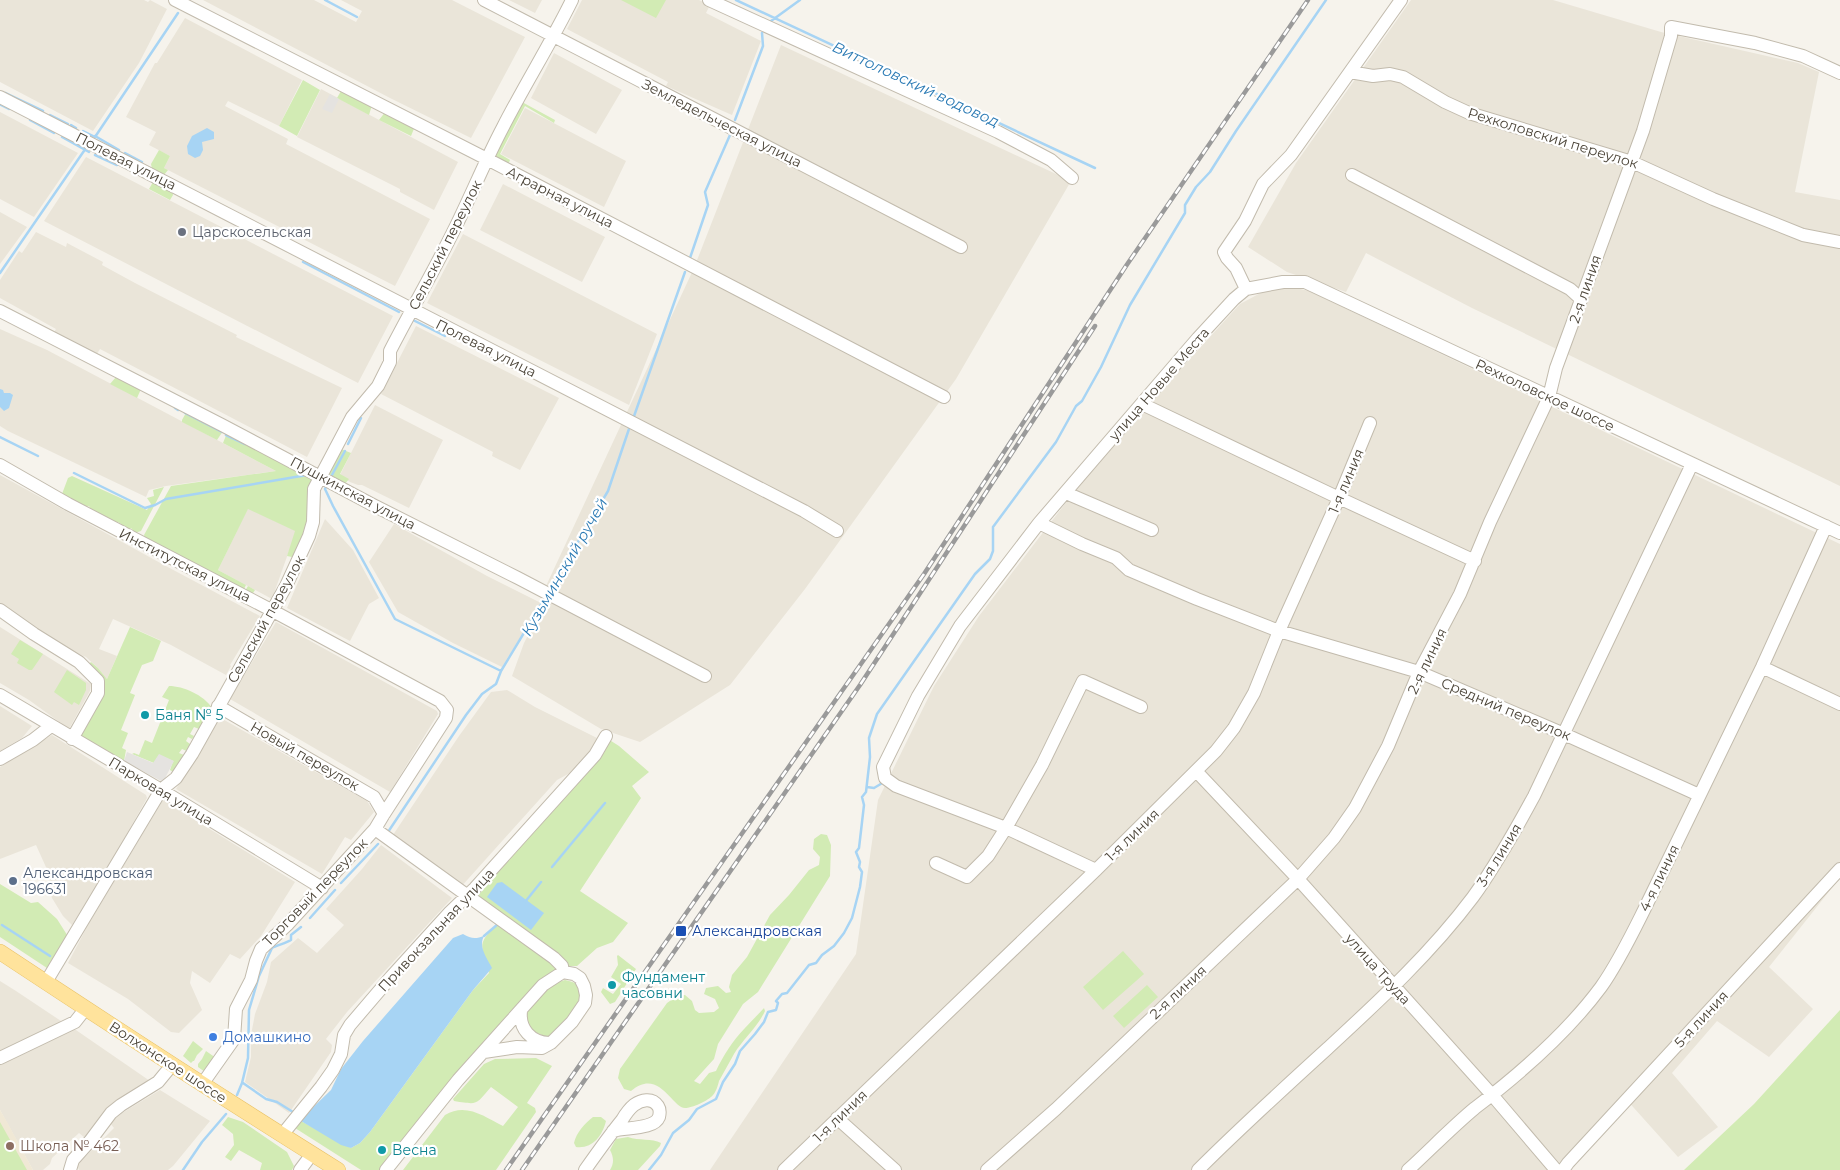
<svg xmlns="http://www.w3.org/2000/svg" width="1840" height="1170" font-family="Montserrat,sans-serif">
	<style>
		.residential { fill: #eae5d9 }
		.education { fill: #f0e8d5 }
		.green { fill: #d2ebb4 }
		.parking { fill: #e5e3e0 }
		.water { fill: #a7d4f4 }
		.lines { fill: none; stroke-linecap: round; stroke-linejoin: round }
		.stream { stroke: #a7d4f4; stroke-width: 2.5 }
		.minor-casing { stroke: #c2bbad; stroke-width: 14 }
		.major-casing { stroke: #e9c267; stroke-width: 16 }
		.minor { stroke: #fff; stroke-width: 12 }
		.major { stroke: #ffe39c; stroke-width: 15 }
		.rail-casing { stroke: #9a9a9a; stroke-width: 4.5 }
		.rail { stroke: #fff; stroke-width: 2.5; stroke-dasharray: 8; stroke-linecap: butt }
		.worship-dot { fill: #6b7280; stroke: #fff; stroke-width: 2 }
		.culture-dot { fill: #0f9aa8; stroke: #fff; stroke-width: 2 }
		.service-dot { fill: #5c6f8a; stroke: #fff; stroke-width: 2 }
		.transit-dot { fill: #1a4fb4; stroke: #fff; stroke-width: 2 }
		.shop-dot { fill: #3f7fe0; stroke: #fff; stroke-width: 2 }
		.education-dot { fill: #8d6e63; stroke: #fff; stroke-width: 2 }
		.labels { text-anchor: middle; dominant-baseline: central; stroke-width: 4.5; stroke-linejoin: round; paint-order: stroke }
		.street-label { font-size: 14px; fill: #4b4438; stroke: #fff }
		.worship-label { font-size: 14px; fill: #5b616d; stroke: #fff; text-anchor: start }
		.culture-label { font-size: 14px; fill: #0d838f; stroke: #fff; text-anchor: start }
		.service-label { font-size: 14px; fill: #4e5e75; stroke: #fff; text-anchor: start }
		.transit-label { font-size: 14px; fill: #164399; stroke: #fff; text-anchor: start }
		.shop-label { font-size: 14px; fill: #366cbe; stroke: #fff; text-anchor: start }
		.education-label { font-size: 14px; fill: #785e54; stroke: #fff; text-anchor: start }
		.water-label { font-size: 15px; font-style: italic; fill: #2a7ab4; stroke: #fff }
	</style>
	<rect width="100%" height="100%" fill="#f6f3ec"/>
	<path class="residential" d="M0,0H144L148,2L150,0L167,9L139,63L93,131L0,82Z
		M203,0H314L356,22L362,11L341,0H452L525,37L471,138L390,98Z
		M509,0H542L535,13Z
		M582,0H699L710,5L706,13L761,41L732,115L666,86L668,82L567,29Z
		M1411,0H1553L1661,32L1798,63L1819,72L1795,192L1840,200V486L1472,308L1366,253L1346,292L1287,272L1248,247L1296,163Z
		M185,18L302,80L279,126L228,101L225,106L288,139L286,144L430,219L395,286L164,168L170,156L149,145L156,132L126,117L155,63H157Z
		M781,45L1071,181L956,379L805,589L730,685L640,742L601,729L512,676L524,643L546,601V586L694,268Z
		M554,53L622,90L596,134L531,98Z
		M321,89L458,162L434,210L400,192V189L297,137Z
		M525,108L626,161L604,207L501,154Z
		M0,112L78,153L34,217L0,199Z
		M86,157L393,316L358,383L44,221Z
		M503,184L605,237L582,282L480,230Z
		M0,212L27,227L0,264Z
		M36,232L66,247L67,243L103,262L102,265L135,283L237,335L236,337L342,388L307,457L100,349L95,357L53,334L56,329L0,298V280L19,251L22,253Z
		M463,234L657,334L629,405L427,303Z
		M1284,285L1309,291L1840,544V880L1839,879L1769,967L1813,1009L1769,1057L1717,1021L1672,1073L1718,1127L1678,1157L1625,1098L1554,1170H710L856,954L878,800L934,686L979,616L1097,462L1123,432L1240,304L1268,289Z
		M416,326L559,398L520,470L492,456L493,452L381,394Z
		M0,329L47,350L276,471L166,486L149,490L146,497L8,431L0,426Z
		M375,405L443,440L409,508L362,485H358L350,482L340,475Z
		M0,475L164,565L260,616L230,665L231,666L226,675L171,645L113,619L99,649L117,656L107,679L98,668L86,657L57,644L0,607Z
		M248,508L296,531L272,599L218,570Z
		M325,519L353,550L379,598L369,604L350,641L287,608Z
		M394,524L487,576L541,603L502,667L453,643L398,612L369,562Z
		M276,622L437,711L438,714L390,792L230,699Z
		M0,627L91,684L90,691L69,729L29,700L0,683Z
		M507,690L535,707L601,740L583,766L557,780L460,888L393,835L459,736L491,692Z
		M0,706L32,726L22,738L0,751Z
		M219,717L367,801L374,812L351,840L345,837L322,874L176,789Z
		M52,735L146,795L147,798L106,871L72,925L63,916L52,898L49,887L50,876L36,845L0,859V767Z
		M163,800L295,882L261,936L240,959L230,954L210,983L192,971L190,983L202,1010L179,1033L171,1032L128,999L68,963L88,925Z
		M381,845L452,898L347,1012L326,1039L332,1045L331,1052L289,1113L245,1082L251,1057V1035L255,1014L267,982L271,962L298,938L317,953L344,925L326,909L362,869Z
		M0,981L16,991L64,1023L0,1052Z
		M73,1028L150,1081L85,1138L79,1133L52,1158L50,1164L43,1170H33L0,1110V1064L25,1050Z
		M160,1090L210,1121L173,1166L168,1170H79L77,1165L114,1128L110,1123L122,1113Z"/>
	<path class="education" d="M0,1110L7,1122L33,1170H0Z"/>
	<path class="green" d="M621,0H666L656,18Z
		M303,80L320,90L297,136L279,126Z
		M341,91L372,105L369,115L337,98Z
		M522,102L555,120L554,123L525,106L500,154L510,160L507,167L492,160Z
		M386,111L415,126L411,136L379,120Z
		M159,150L170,156L164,168L168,170L164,175L152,169L151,164Z
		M153,182L172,190L173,195L170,200L149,189Z
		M116,377L141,389L137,398L110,384Z
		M187,411L223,431L217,440L182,422V420Z
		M230,432L313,476L309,527L297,558L287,556L295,531L248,509L218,570L246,585L243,591H245L248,586L255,590L251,596L151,545L146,541L144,535L171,486L276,471L223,443L227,433Z
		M341,449L351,453L340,474L349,479L344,485L326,473Z
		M72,476L147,510L151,504L147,498L154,496L153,490L164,487L141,531L135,533L131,528L129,531L120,526L121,524L118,522L117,524L89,509L90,507L88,506L85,509L62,494L68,478Z
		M130,627L161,641L153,661L142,665L130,693L135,695L121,730L128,733L122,748L126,750L124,761L121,762L80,740L79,731L101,693L89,664L91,662L98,668L107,679Z
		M20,640L43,654L32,670H29L17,663L19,659L11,654Z
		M67,670L86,683V690L79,705L74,702L72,705L54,692Z
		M169,686C183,686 204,695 212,708L199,729L194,727L190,734L194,736L192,739L188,737L186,741L190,744L189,752L182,749L179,753L184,755L175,773L170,770L173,761L159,755L154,763L132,754L134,753L139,755L145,740L152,743L169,700L162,697Z
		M608,739L619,746L649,772L632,786L641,798L580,891L628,923L613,942L597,948L577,966H568L476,898Z
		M821,834L827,835L831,845L830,876L758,992L743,1004L718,1044L714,1059L694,1081L700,1084L709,1073L716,1071C723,1056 733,1040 745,1028C751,1021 758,1015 764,1008L765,1011C757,1028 743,1039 734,1054C729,1063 724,1072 719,1081C718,1085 716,1092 713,1095C708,1101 692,1108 685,1108C672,1108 659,1067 631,1091L624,1089L618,1078L620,1069L667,1003L677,996L685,995L692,1001L695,1010L699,1013L714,1012L719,1008L715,999L704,994L706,988L718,986L726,993L731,992L729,987L732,975L747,957L770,915L789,895L809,870L819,865L820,857L813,849L814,839Z
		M0,884L31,903L38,902L57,919L69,938L50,970L0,937Z
		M498,924L555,963L558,969L383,1170H361L295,1128L301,1121L351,1148L360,1143L370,1132L473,990L489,973C482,946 475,944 498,924Z
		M1123,951L1144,974L1103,1010L1083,987Z
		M618,955L636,969L615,1002L610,1004L601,992L603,988L613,994L621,984L611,977L618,965L617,956Z
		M565,980C593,985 577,1005 567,1019C562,1025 558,1033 551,1036C547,1037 543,1036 540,1034C534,1032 528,1028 526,1022C520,1006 552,983 565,980Z
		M1147,985L1158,997L1124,1028L1113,1016Z
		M1840,1010V1170H1684L1754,1104Z
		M193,1041L203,1049L197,1055L194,1061H193L191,1063L183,1056Z
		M206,1051L216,1058L205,1072L198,1067V1064L202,1059Z
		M536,1058L552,1066L527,1103L535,1108L536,1112L496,1170H403L445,1115C466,1102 485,1117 503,1126L518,1107L491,1087C475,1105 479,1105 454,1101L453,1099L484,1064L495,1059Z
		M228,1117L243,1122L287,1152L294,1166L292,1170H260L262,1163L239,1150L231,1161L225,1157L234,1145L233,1134L222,1125Z
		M593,1117H601L606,1121C602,1137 592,1149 576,1147L574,1143C576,1133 585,1123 593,1117Z
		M0,1122L27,1170H0Z
		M628,1137C639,1141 652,1138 661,1143L660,1146L638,1170H610C614,1163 614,1158 610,1150L616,1139Z"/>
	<path class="parking" d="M330,94L339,99L332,113L322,109Z
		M127,752L153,763L159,754L174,761L163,782L124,761Z"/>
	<path class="water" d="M207,128L214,132V139L202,142L203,150L200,156L195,158L188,154L187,146L192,136Z
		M0,389L3,390L4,393H10L13,395L9,408L4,411L0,407Z
		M502,882L544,913L531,930L487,897L497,883Z
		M463,934C471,939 476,939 484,936C478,947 487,958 492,968L473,990L370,1132L360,1143L351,1148L341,1145L301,1121L303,1117L331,1090L341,1069L363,1041L453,938Z"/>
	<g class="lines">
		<path class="stream" d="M325,0L357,17
			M736,0L1095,168
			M771,21L800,0
			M5,93L43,111
			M1,105L9,109
			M50,115L68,124
			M30,120L54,133
			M735,120L763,46L762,33
			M71,125L76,128
			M83,131L95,137L178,13
			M95,136L119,150
			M62,137L89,152
			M125,153L142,162
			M95,155L117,165
			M690,258L708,205L705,192L730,135
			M303,262L399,312
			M0,273L86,148
			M413,320L445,336
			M175,408L178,410
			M185,413L222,432
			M633,419L685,272
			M226,435L245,444
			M0,437L38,456
			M348,444L361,418
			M74,473L145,508L155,505L166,499L307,475
			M332,475L345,451
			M327,485L325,489L333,506L395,619L501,671
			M549,591L608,491L630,426
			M867,787L874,788L884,782
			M388,832L466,715L482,694L496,684L501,671L545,598
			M552,867L605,803
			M341,883L378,844
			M525,902L541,882
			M310,918L335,890
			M2,925L50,956
			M484,936L498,924
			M243,1083L266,1099L277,1102L293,1112
			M237,1095L242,1083L248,1058L249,1010L259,976L272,948C278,945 286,943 291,940V935L301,927
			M183,1170L202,1142L226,1114
			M649,1170L661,1155L673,1133L689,1120L697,1109L716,1099L723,1082L735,1064L740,1051L755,1034L764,1022L768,1012L776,1010L778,1003L776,1001L782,994L787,993L809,965L816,963L822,955L834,946L844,933L852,918L860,887L862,872L859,867L860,862L856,852L859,848L864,805L862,797L866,792L870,757L869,738L877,714L975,574L990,559L993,551V527L1056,442L1076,406L1082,401L1101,367L1130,305L1185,213V205L1196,187L1210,172L1236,131L1326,0"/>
		<defs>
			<path id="minor" d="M175,0L487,159L944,397
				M484,0L961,247
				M709,0L998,132L1051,160L1072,178
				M1350,72L1373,76L1390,74L1403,77L1445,102L1469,113L1632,162L1713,199L1803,235L1840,242
				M0,97L804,511L837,531
				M1352,175L1570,289L1581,299
				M1246,289L1236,268L1227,258L1224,252L1245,221L1263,184L1291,155L1401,0
				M0,311L222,425L373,505L518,578L705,676
				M1142,404L1339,498L1475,561
				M0,465L68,504L273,611L440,701L447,710L446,718L384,814L375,829L288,924L261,949L256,961L251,980L236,1009L234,1039L203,1083
				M1066,493L1152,530
				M1039,523L1082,544L1116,558L1129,570L1197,599L1279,631L1419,672L1564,734L1699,795
				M0,610L34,634L79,662L98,681V693L72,739
				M1762,667L1840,704
				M0,695L161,790L322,888
				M218,706L374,797L384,814
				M0,759L33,740L51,726
				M1197,772L1298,879L1493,1096L1556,1170
				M375,829L554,958L562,966L563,972
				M936,863L967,877L988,856L1006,828L1042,765L1083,681L1141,707
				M1096,870L1006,828L896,786L885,778L883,767L918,696L960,626L1039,523L1198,338L1234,299L1246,289L1283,282H1305L1840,533
				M46,982L161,790L176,778L192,754L286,586L309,536L313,522L314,489L352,417L378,386L390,362V351C411,310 434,271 454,230C471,196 485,161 503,127C525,84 551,43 572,0
				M521,1011C519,1029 531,1042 549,1043
				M0,1058L75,1022L86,1008
				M837,1118L895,1170
				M282,1135L321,1087L333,1070L341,1054L344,1035L350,1025L391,977L450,912L475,888L595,755L606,736
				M70,1170L73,1160L90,1141L111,1113L121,1105L158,1082L172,1065
				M300,1170L312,1154
				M386,1170L458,1080L543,985L563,972L574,974L580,978L584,986L586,995L585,1003L572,1022L551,1043L542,1048L517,1047L484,1052
				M585,1170C597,1153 609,1136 622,1120C625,1115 629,1109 634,1105C641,1100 652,1097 658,1106C660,1109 660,1113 659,1117C654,1130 625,1127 613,1131
				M784,1170L1096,870L1216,751L1234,728L1254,693L1279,631L1339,498L1370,423
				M987,1170L1056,1109L1298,879L1334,838L1355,808L1388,746L1419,672L1460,594L1490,522L1549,397L1556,368L1643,131L1671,36V27L1755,43L1803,56L1840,73
				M1198,1170C1240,1128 1284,1088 1328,1048C1380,1000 1431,953 1473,897C1496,865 1515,831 1534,796L1692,464
				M1408,1170C1430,1150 1452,1127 1475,1108C1521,1073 1567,1033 1601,987C1618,963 1631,936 1644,910L1762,667L1826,526
				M1563,1170L1568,1163L1840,869"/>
			<path id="major" d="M0,952C112,1026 224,1099 338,1170"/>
		</defs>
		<use href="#minor" class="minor-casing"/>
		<use href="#major" class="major-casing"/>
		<use href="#minor" class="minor"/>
		<use href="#major" class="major"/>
		<defs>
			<path id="rail" d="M506,1170L924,574L1126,266L1308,0
				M522,1170L860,685L1095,326"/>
		</defs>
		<use href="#rail" class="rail-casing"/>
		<use href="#rail" class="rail"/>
	</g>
	<circle class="worship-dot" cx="182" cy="232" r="5"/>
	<g class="culture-dot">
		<circle cx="145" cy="715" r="5"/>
		<circle cx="612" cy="985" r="5"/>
		<circle cx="382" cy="1150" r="5"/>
	</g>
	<circle class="service-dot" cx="13" cy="881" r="5"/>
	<rect class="transit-dot" x="675" y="925" width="12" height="12" rx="2.5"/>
	<circle class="shop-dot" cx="213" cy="1037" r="5"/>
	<circle class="education-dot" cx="10" cy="1146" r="5"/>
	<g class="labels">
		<g class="street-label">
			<text transform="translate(722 123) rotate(27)">Земледельческая улица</text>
			<text transform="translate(1553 138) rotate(17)">Рехколовский переулок</text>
			<text transform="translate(126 161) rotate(27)">Полевая улица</text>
			<text transform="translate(560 197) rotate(27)">Аграрная улица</text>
			<text transform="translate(445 245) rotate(-63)">Сельский переулок</text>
			<text transform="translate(1585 289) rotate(-71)">2-я линия</text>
			<text transform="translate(486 348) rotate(27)">Полевая улица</text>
			<text transform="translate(1159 384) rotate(-49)">улица Новые Места</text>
			<text transform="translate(1545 395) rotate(25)">Рехколовское шоссе</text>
			<text transform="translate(1346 481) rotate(-67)">1-я линия</text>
			<text transform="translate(353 493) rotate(28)">Пушкинская улица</text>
			<text transform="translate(185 565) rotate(27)">Институтская улица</text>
			<text transform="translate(266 619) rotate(-61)">Сельский переулок</text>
			<text transform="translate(1427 661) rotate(-64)">2-я линия</text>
			<text transform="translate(1506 709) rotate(23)">Средний переулок</text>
			<text transform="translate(305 756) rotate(30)">Новый переулок</text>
			<text transform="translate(161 791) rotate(31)">Парковая улица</text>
			<text transform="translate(1132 835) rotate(-44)">1-я линия</text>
			<text transform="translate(1499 855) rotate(-58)">3-я линия</text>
			<text transform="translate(1659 878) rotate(-64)">4-я линия</text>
			<text transform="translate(315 892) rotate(-46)">Торговый переулок</text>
			<text transform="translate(436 930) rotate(-47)">Привокзальная улица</text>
			<text transform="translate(1378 969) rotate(48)">улица Труда</text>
			<text transform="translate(1178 992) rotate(-43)">2-я линия</text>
			<text transform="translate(1701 1019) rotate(-47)">5-я линия</text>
			<text transform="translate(168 1062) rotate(33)">Волхонское шоссе</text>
			<text transform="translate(840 1116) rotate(-44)">1-я линия</text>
		</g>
		<g class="worship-label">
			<text x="192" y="232">Царскосельская</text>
		</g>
		<g class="culture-label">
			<text x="155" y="715">Баня № 5</text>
			<text x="622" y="977">Фундамент<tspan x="622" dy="16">часовни</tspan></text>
			<text x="392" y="1150">Весна</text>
		</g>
		<g class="service-label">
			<text x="23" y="873">Александровская<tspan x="23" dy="16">196631</tspan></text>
		</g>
		<g class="transit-label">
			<text x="692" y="931">Александровская</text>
		</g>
		<g class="shop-label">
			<text x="223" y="1037">Домашкино</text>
		</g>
		<g class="education-label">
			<text x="20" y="1146">Школа № 462</text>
		</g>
		<g class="water-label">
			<text transform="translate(916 84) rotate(25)">Виттоловский водовод</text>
			<text transform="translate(564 567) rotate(-60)">Кузьминский ручей</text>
		</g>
	</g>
</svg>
